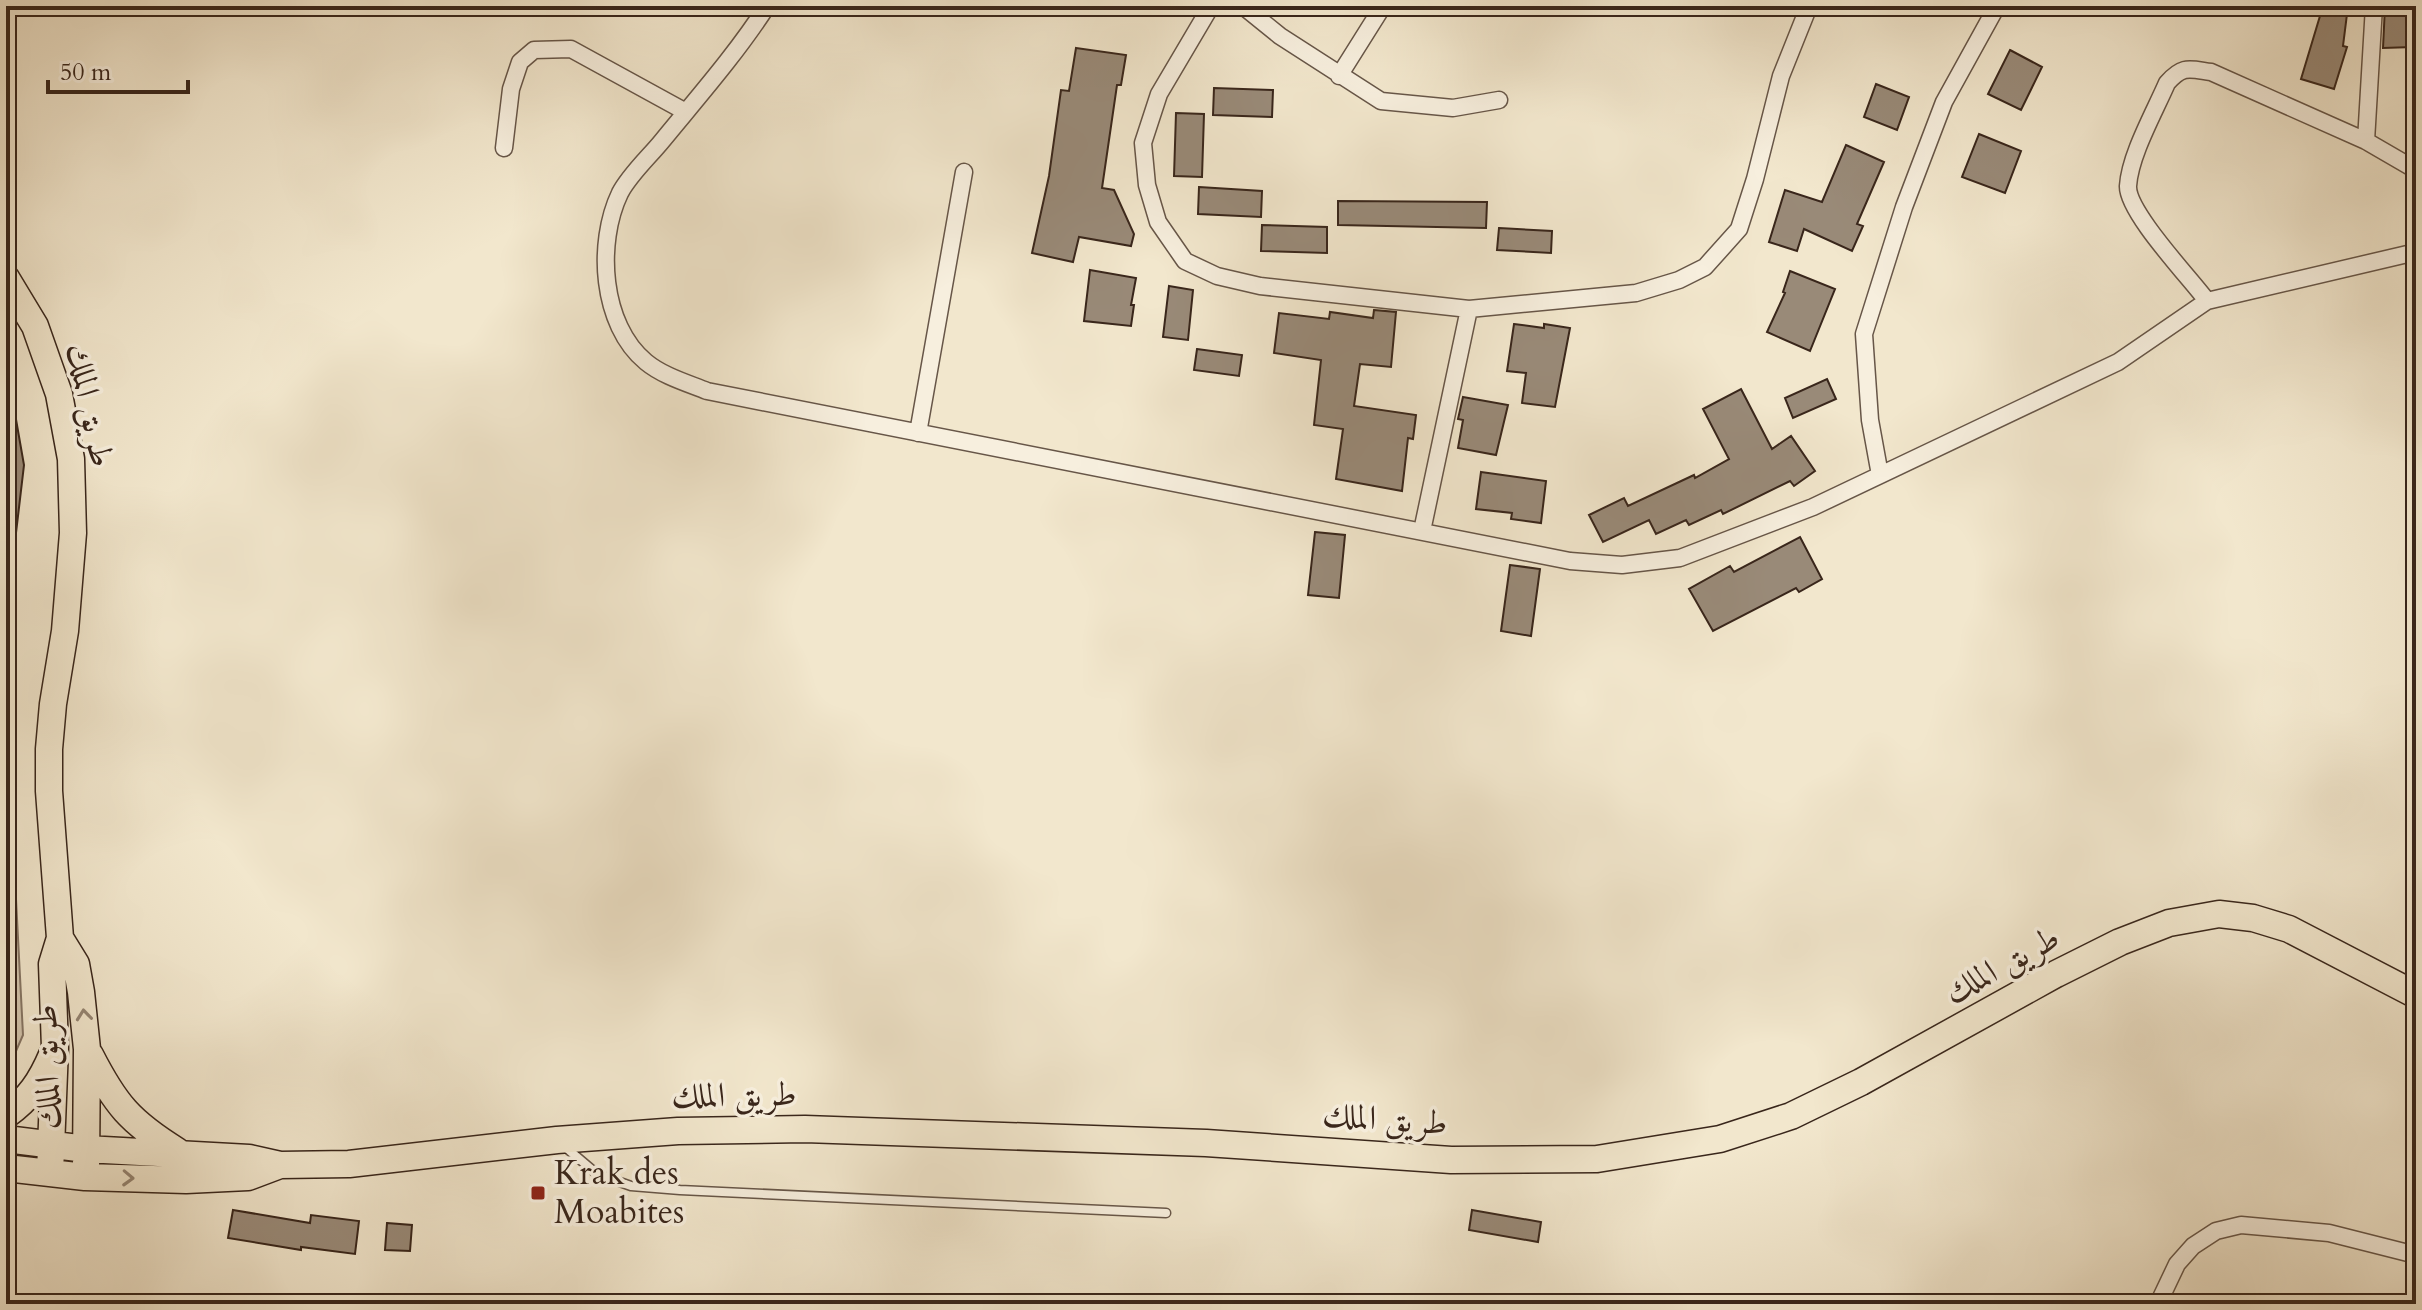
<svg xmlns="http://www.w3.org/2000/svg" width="2422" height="1310" font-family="Cardo,Amiri,serif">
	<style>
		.green { fill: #d3c6af; stroke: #867665; stroke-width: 2 }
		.building { fill: #998a78; stroke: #39261b; stroke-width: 2 }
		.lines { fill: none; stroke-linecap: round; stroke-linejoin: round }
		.service-casing { stroke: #675648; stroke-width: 11 }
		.minor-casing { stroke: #675648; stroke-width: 19 }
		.primary-casing { stroke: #39261b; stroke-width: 29 }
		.service { stroke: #f7efde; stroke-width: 8 }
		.minor { stroke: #f7efde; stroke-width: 16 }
		.primary { stroke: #f2e7cd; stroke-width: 26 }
		.oneway { stroke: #968674 }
		.poi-dot { fill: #8f2418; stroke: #f7efde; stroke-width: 3 }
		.labels { text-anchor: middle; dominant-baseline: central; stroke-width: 7; stroke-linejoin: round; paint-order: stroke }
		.street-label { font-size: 34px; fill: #39261b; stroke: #f7efde }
		.poi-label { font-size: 34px; fill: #39261b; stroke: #f7efde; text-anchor: start }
	</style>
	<rect width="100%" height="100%" fill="#f2e7cd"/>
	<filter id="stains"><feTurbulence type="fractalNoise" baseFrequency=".0025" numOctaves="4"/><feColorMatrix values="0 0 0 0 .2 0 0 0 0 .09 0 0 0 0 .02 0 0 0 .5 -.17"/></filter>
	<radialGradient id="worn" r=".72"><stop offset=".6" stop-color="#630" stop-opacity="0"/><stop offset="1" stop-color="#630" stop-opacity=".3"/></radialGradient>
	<path class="green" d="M6,705L23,1035L10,1065L6,1066Z"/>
	<path class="building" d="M2323,6H2348L2343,46L2347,47L2334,89L2301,79Z
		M2385,6H2412L2413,47L2383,48Z
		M1076,48L1126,55L1121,85H1117L1102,188L1114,190L1134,234L1131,246L1079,237L1073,262L1032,253L1049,176L1061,90L1069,91Z
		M2010,50L2042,67L2021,110L1988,94Z
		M1876,84L1909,97L1897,130L1864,117Z
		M1214,88L1273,90L1272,117L1213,115Z
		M1176,113L1204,114L1202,177L1174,176Z
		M1979,134L2021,151L2005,193L1962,177Z
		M1846,145L1884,162L1857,224L1863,226L1852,251L1804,229L1797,251L1769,242L1785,190L1822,202Z
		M1199,187L1262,191L1261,217L1198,214Z
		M1338,201L1487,202L1486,228L1338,225Z
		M1262,225L1327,227V253L1261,251Z
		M1499,228L1552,231L1551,253L1497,250Z
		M1090,270L1136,278L1131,305H1134L1131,326L1084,321Z
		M1790,271L1835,289L1810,351L1767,332L1785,293L1783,292Z
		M1169,286L1193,290L1188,340L1163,337Z
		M1374,310L1396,312L1391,367L1360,364L1354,406L1416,415L1413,439L1408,438L1402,491L1336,479L1343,429L1314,425L1321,360L1274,353L1279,313L1329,319L1330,312L1373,318Z
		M1514,324L1544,328V324L1570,328L1555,407L1522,403L1526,373L1507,371Z
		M1197,349L1242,355L1239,376L1194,370Z
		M1827,379L1836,399L1793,418L1785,398Z
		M1741,389L1772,449L1791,436L1815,471L1794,486L1790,481L1723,514L1721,510L1689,525L1686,520L1656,534L1649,520L1603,542L1589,515L1624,498L1628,506L1694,475L1695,478L1729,459L1703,409Z
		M1463,397L1508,405L1496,455L1458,448L1463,420L1458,419Z
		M14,408L24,465L16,533L6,532V409Z
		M1481,472L1546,481L1541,523L1511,519L1512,513L1476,509Z
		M1315,532L1345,535L1339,598L1308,595Z
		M1800,537L1822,579L1799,592L1796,588L1713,631L1689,589L1730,566L1734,572Z
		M1510,565L1540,569L1531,636L1501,631Z
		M233,1210L310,1223L311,1215L359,1221L355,1254L301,1247V1250L228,1238Z
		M1472,1210L1541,1222L1538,1242L1469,1230Z
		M387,1223L412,1225L410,1251L385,1250Z"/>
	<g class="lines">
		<defs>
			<path id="service" d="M564,1146L597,1174L631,1186L680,1190L1166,1213"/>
			<path id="minor" d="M767,6C736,54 698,97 662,141C649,157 630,174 620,193C596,243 601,325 646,362C663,376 687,383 707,391L1570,561L1622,565L1680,558L1813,507L2118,362L2207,301L2416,252
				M1211,6L1159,94L1143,143L1147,185L1158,222L1185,261L1217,276L1260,286L1469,309L1636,293L1679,280L1705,267L1739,229L1755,179L1781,76L1809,6
				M1243,6L1280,36L1381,101L1453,108L1499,100
				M1339,76L1383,6
				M2366,141L2374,6
				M504,148L511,89L520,62L534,50L571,49L686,112
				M2207,301C2190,278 2127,212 2128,186C2130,155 2154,113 2167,83C2183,65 2189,69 2211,72L2366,141L2416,170
				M918,433L964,172
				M1880,475L1870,420L1864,334L1904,207L1944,102L1997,6
				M1422,531L1469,309
				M2158,1304L2177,1264L2193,1246L2216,1231L2241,1225L2329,1233L2416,1255"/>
			<path id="primary" d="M6,278L35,326L59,394L71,459L73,533L65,631L53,704L49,749V791L60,938L52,964L55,1048L50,1173
				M60,938L76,964L81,992L87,1049L86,1165
				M90,1055C115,1104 130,1122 177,1151
				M6,1115C29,1099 41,1081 52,1055
				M6,1139L86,1149L249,1158L280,1165L349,1164L557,1140L678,1131L805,1129L1206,1143L1451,1160L1597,1159L1720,1139L1791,1116L1861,1082L2056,974L2120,942L2169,923L2219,914L2253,918L2289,929L2416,995
				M6,1168L85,1177L186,1180L248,1177L280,1165"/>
		</defs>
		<use href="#service" class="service-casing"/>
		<use href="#minor" class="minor-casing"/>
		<use href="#primary" class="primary-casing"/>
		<use href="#service" class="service"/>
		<use href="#minor" class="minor"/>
		<use href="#primary" class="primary"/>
	</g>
	<defs><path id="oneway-chevron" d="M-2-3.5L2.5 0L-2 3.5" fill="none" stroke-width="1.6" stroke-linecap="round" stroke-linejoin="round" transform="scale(2)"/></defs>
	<g class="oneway">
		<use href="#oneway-chevron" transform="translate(84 1015) rotate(-96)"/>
		<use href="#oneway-chevron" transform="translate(128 1178) rotate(2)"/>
	</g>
	<rect class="poi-dot" x="530" y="1185" width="16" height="16" rx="4"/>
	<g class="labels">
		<g class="street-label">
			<text transform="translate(90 405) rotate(78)">طريق الملك</text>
			<text transform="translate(2002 965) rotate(-29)">طريق الملك</text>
			<text transform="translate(47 1067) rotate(-92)">طريق الملك</text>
			<text transform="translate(734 1095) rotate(-1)">طريق الملك</text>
			<text transform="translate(1385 1119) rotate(4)">طريق الملك</text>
		</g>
		<g class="poi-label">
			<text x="554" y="1173">Krak des<tspan x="554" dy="39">Moabites</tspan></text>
		</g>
	</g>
	<rect width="2422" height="1310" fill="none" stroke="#f2e7cd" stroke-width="32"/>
	<rect x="8" y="8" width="2406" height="1294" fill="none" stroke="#39261b" stroke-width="4"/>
	<rect x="16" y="16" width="2390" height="1278" fill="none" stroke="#39261b" stroke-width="2"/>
	<path d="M48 80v12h140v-12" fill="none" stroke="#39261b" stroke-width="4"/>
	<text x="60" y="80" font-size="24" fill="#39261b" stroke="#f7efde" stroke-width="6" paint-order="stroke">50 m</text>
	<rect width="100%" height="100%" filter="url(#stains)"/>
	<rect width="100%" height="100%" fill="url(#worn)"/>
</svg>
